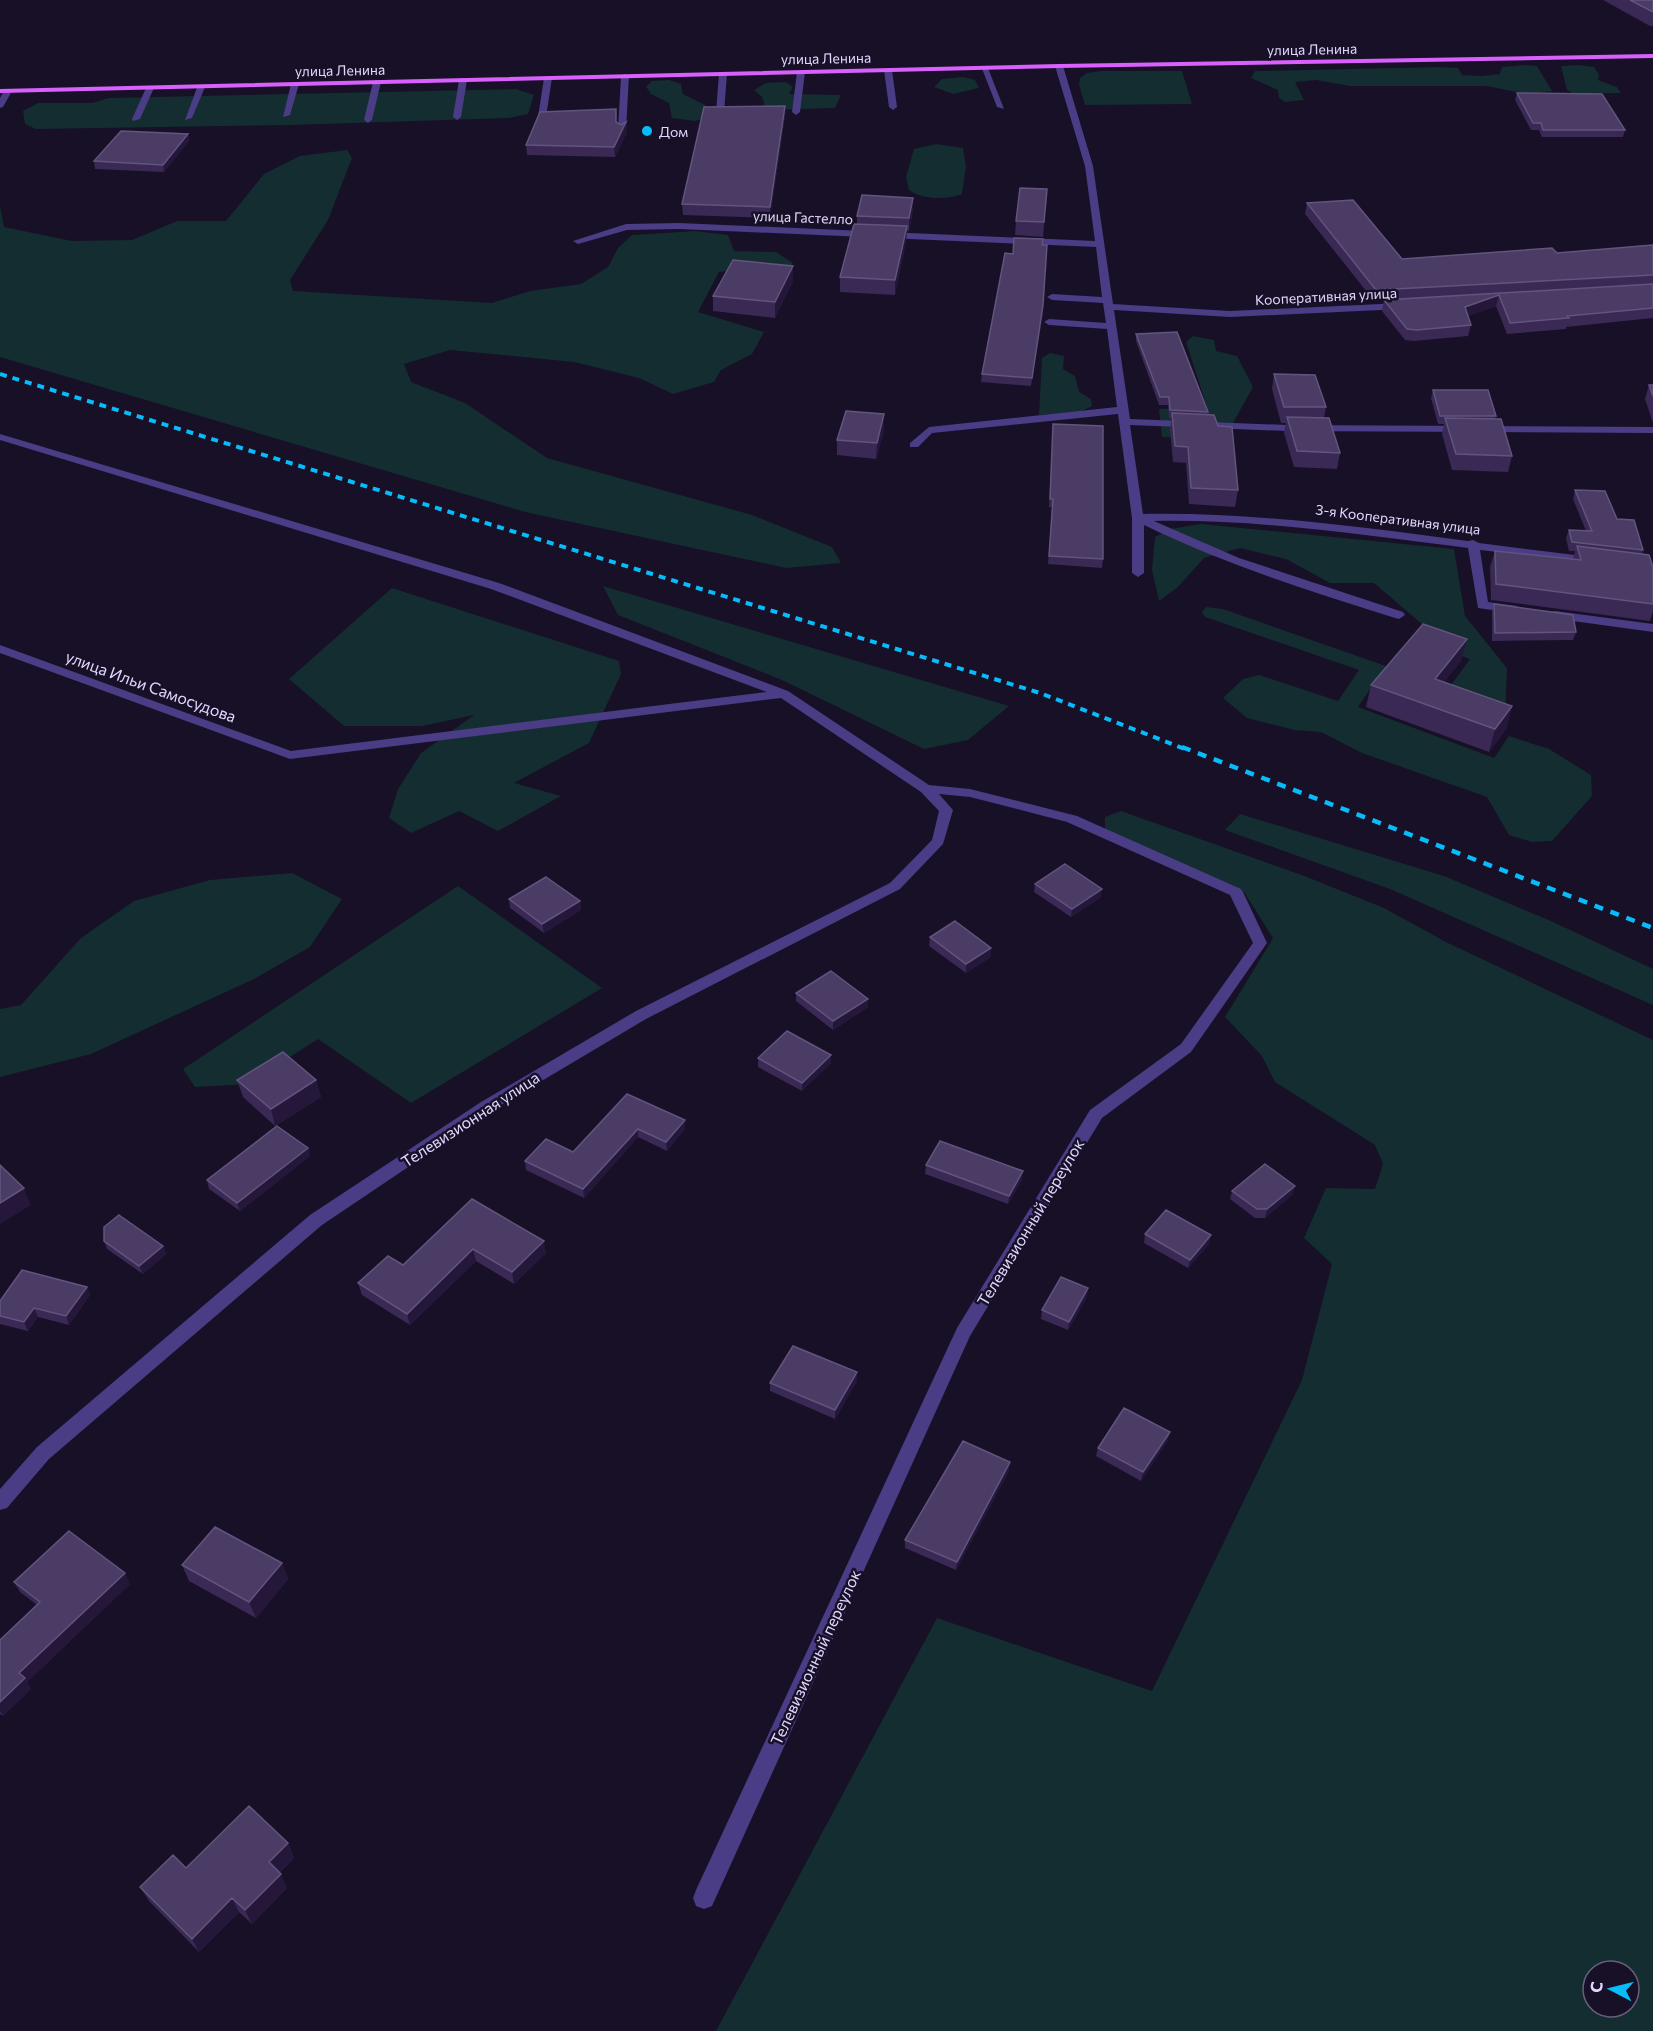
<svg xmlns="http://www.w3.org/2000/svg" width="1653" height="2031" font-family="Commissioner,sans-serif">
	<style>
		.green { fill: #132d30; fill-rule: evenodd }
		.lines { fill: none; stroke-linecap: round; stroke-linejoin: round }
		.minor { fill: #4a3c85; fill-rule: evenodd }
		.major { fill: #d960fc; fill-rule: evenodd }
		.rail-far1 { stroke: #07bcfa; stroke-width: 4; stroke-dasharray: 7 6; stroke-linecap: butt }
		.rail { stroke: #07bcfa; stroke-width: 4.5; stroke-dasharray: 9 8; stroke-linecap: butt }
		.wall { fill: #392954 }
		.shaded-wall { fill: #24173a }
		.building { fill: #4b3c66; stroke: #62547e; stroke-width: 1.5 }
		.poi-dot { fill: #07bcfa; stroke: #171027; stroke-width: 2 }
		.labels { text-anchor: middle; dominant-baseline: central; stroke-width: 5; stroke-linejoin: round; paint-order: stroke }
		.far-street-label { font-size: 14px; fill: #e1d6fe; stroke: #171027 }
		.far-poi-label { font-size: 14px; fill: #e1d6fe; stroke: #171027; text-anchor: start }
		.street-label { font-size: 16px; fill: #e1d6fe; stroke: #171027 }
	</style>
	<rect width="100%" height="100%" fill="#171027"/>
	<path class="green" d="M1524,65L1537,66L1552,91L1527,94L1486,86H1350L1316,80L1295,82L1304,100L1285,102L1279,98L1278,90L1251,78L1255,71L1441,67L1458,68L1462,75L1482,76L1500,74L1502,67Z
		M1579,65L1594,67L1599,75L1598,80L1617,87L1621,93L1575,94L1567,90L1561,66Z
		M1101,71H1182L1192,104L1085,105L1079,85L1080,78L1087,73Z
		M963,77L975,80L979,88L953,94L934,87L942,79Z
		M669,80L681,84L683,94L713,109L709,117L695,121L672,118L669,103L651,94L646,87L652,81Z
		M786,82L793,87L789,94L841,95L835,108L766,110L762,97L754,90L766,83Z
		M516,89L534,95L528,114L509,118L290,125L36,129L25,124L23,111L38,103H92L109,98Z
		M936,144L963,148L966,166L962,194C946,200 923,200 909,190L906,177L914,149Z
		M347,150L352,158L328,220L290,280L293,291L492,303L530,291L581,284L608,267L618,248L632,235L695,231L728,235L734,251L776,252L793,263L785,272L754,268L719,272L698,312L764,332L752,354L721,370L714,382L673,394L639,378L574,362L450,350L404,364L411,382L465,403L547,458L752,515L832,547L841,563L786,568L525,512L0,357V207L4,227L72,241L132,240L177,221H226L264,174L300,156Z
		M1193,336L1214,340L1216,351L1237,356L1253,387L1224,439L1162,437L1159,409L1207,407L1186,342Z
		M1050,353L1064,356L1063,369L1075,376L1079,392L1091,399L1092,406L1080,412L1039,415L1042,358Z
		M1201,524L1454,549L1465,616L1507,668L1505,720L1377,679L1358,707L1494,758L1509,736L1549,749L1591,775L1592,796L1552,841L1532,842L1509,835L1487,797L1362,753L1321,732L1294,730L1247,718L1223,698L1243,679L1259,675L1338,701L1359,670L1205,617L1202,612L1206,607L1223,609L1443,686L1451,685L1470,659L1443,650L1430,631L1374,583H1330L1286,559L1240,548L1204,558L1178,587L1159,601L1152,570L1155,537L1170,529Z
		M603,586L1009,706L968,740L924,749L782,680L618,615Z
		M392,588L619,661L621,674L589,743L514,783L561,796L498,831L459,811L411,833L389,818L398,789L421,753L474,715L422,726H344L289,679Z
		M1121,811L1307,877L1384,908L1446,942L1653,1040V2031H716L937,1618L1152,1691L1302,1380L1332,1264L1304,1238L1326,1188L1375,1189L1383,1164L1375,1145L1275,1082L1262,1056L1225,1017L1273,938L1244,892L1105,829V817ZM1593,1971H1629V2007H1593Z
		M1240,814L1444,876L1551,921L1653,969V1005L1390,889L1225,830Z
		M292,873L342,899L310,947L254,979L91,1054L0,1077V1009L21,1005L81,938L134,901L210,880Z
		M458,886L602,988L411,1103L318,1039L248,1084L195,1087L183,1069Z"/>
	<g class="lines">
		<path class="minor" d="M1059,64L1063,66L1093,166L1113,304L1230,311L1402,303L1407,306L1402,309L1230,317L1114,310L1130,419L1287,425L1653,427V433L1287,431L1130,425L1143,514C1253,512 1360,527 1468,541L1473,540L1479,543L1591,557L1597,561L1595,563L1480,550L1488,602L1517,606V612L1513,613L1478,608L1468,548C1364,535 1260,519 1154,521L1239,558L1403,612L1405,615L1399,619L1395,618C1309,591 1224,564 1144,525V573L1138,577L1132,573V518L1118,414L932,433L918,447H910V443L929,427L1117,407L1107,329L1049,325L1044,322L1049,319L1106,323L1103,303L1052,300L1047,297L1052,294L1102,297L1096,247L679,229L627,230L578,244L573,241L626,224L679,223L1095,241L1085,166L1055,66Z
			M981,66L988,68L1004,109L997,107Z
			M888,68L892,70L897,107L893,110L889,107L884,70Z
			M801,70L805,72L800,112L796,115L792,112L797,72Z
			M723,72L727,74L724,112L720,115L716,112L719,74Z
			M625,74L629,76L626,130L622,133L618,130L621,76Z
			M548,76L552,78L546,117L542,120L538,117L544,78Z
			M463,78L467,80L461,117L457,120L453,117L459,80Z
			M377,80L381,82L372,120L368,123L364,120L373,82Z
			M295,82L299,84L290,115L283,117L291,84Z
			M198,85L205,87L192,118L185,120Z
			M150,86L154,88L140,119L133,121L132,119L146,88Z
			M5,89L12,91L3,107L0,108V98Z
			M0,434L499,583L788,691L929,785L970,789L1077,816L1241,889L1243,892L1267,943L1191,1052L1102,1118L970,1336L712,1906L704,1909L696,1906L693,1898L696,1890L957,1328L1090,1110L1181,1044L1253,943L1230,895L1067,822L970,797L939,794L953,810L943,844L900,889L646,1019L493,1110L322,1225L49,1459L7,1508L0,1510V1489L37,1447L310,1215L481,1102L636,1011L890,883L932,840L939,811L921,792L781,698L290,759L0,653V645L291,751L767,692L491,589L0,440Z
			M1555,611L1653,624V632L1551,618V612Z"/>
		<path class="major" d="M1653,54V58L1059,68L0,93V89L1059,64Z"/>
		<path class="rail-far1" d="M0,374L1040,693L1185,749"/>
		<path class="rail" d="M1182,747L1653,928"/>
	</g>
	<path class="wall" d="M1603,0H1653V26H1650Z
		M1517,93L1625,130L1623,137H1542L1539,130H1531L1515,100Z
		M785,106V116L770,218L683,215L682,204Z
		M616,122L627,132L615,157L527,155L526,145Z
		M188,134L189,141L164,172L95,169L94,161Z
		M1047,189L1043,237L1015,235L1016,221Z
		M913,198V210L909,231H907L906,241L895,295L840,292V277L857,224V216Z
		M1307,203L1402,259L1557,253L1653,245V318L1566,327V329L1507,334L1496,306L1468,316L1471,325L1468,336L1414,341L1405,340L1382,311L1384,300L1374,301L1305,214Z
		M793,281L775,318L713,311V296Z
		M1043,313L1031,386L981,382L982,374Z
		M1136,334L1208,412V414L1238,490L1235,507L1189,504L1186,463L1173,462L1170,429L1172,418H1169L1168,405H1159L1136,341Z
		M1274,374L1326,407L1324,418L1340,453L1337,469L1294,467L1284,433L1286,423H1281L1272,389Z
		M1649,385L1653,396V423L1645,399Z
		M1433,390L1496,416L1495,419L1512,456L1508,472L1452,470L1442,434L1444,424H1438L1431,398Z
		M884,414V430L876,459L837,455V440Z
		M1053,424L1103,559L1102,568L1048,564L1052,507H1049Z
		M1575,490L1617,519L1643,550L1642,554L1653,567V611L1650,621L1491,600L1490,567L1495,551L1573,560L1575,551H1569L1566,538L1569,530L1586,531L1573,499Z
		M1494,604L1576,632L1573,640L1492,641V612Z
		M1461,661L1444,682L1512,706L1506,729L1489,752L1366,707L1371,685Z
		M1035,884L1101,897L1071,917L1034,892Z
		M509,899L580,901L581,910L544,933L510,908Z
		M930,937L991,948V957L966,973L929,946Z
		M796,993L868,1007L833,1030L796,1001Z
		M758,1058L831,1063L802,1091L758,1067Z
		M237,1080H316L321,1097L275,1126L243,1097Z
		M627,1094L685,1129L667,1151L638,1137L584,1198L526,1170L525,1161L573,1152Z
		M308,1148L310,1156L240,1211L209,1189L207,1180Z
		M926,1165L1022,1180L1008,1204L925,1174Z
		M1232,1191L1293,1194L1265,1218H1255L1230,1199Z
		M472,1199L546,1253L514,1284L476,1261L410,1325L362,1295L358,1283L403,1265Z
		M1145,1234L1209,1244L1188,1268L1144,1243Z
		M104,1241L163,1246L166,1254L143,1274L107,1249Z
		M87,1287L90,1295L69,1325L38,1317L28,1331L0,1324V1301Z
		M1087,1297L1068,1330L1041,1319L1042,1310Z
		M857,1372V1381L835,1419L770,1391V1383Z
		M1168,1440L1141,1481L1096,1456L1098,1448Z
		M1009,1471L956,1570L905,1548V1540Z
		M282,1563L288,1579L256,1618L189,1581L182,1565Z
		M14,1582L130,1584L27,1682L31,1689L3,1716L0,1714V1640L37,1605L20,1592Z
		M288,1843L294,1858L279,1873L287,1888L252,1924L239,1912L199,1952L149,1901L140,1887L186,1868Z"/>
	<path class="shaded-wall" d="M785,106V116L770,218V207Z
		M626,122L627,132L615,157L614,147Z
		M188,134L189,141L164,172L163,165Z
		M913,198V210L909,231V218Z
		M907,226L906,241L895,295V280Z
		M793,266V281L775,318V302Z
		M1499,295L1496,306L1463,318L1465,307Z
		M1043,305V313L1031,386L1032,378Z
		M884,414V430L876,459L877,443Z
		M1467,639L1461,661L1429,701L1435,679Z
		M1512,706L1506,729L1489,752L1495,729Z
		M1102,889L1101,897L1071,917L1072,909Z
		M580,901L581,910L544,933L542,924Z
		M991,948V957L966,973V964Z
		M868,999V1007L833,1030V1021Z
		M831,1055V1063L802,1091V1083Z
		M316,1080L321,1097L275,1126L271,1109Z
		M685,1120V1129L667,1151L666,1142Z
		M638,1129V1137L584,1198L583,1189Z
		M308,1148L310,1156L240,1211L237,1203Z
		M1023,1171L1022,1180L1008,1204L1009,1196Z
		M1295,1186L1293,1194L1265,1218L1267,1209Z
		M24,1188L31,1205L0,1224V1203Z
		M1211,1235L1209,1244L1188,1268L1190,1260Z
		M544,1241L546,1253L514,1284L512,1272Z
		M163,1246L166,1254L143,1274L139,1266Z
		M473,1249L476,1261L410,1325L407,1314Z
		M87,1287L90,1295L69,1325L66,1316Z
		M1088,1288L1087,1297L1068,1330L1069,1322Z
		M34,1308L38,1317L28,1331L24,1322Z
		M857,1372V1381L835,1419V1410Z
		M1170,1432L1168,1440L1141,1481L1143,1472Z
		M1010,1462L1009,1471L956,1570L957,1562Z
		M282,1563L288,1579L256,1618L249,1602Z
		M125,1573L130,1584L27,1682L31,1689L3,1716L0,1711V1702L19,1673Z
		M288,1843L294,1858L275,1876L269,1862Z
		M281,1874L287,1888L252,1924L245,1910Z
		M232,1898L239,1912L199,1952L192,1939Z"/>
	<path class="building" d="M1630,0H1653V12Z
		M1517,93L1602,94L1625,130H1543L1541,123H1533Z
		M785,106L770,207L682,204L704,107Z
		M616,109V122L621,125L626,122L614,147L526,145L540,112Z
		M121,131L188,134L163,165L94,161Z
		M1020,188L1047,189L1044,222L1016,221Z
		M862,195L913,198L909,218L857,216Z
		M1353,200L1402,259L1552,248L1557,253L1653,245V275L1376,290L1307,203Z
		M854,224L907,226L895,280L840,277Z
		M1014,238L1043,239L1042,245H1047L1043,305L1032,378L982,374L1005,253L1013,254Z
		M733,260L793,266L775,302L713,296Z
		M1653,284V308L1567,316L1569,318L1510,323L1499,295L1465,307L1471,325L1417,330L1407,329L1384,300Z
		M1177,332L1208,412L1170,410L1169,397H1160L1136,334Z
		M1274,374L1315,375L1326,407H1284Z
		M1649,385H1653V396Z
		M1433,390H1488L1496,416H1440Z
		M846,411L884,414L877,443L837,440Z
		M1172,413L1214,415L1218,426L1232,427L1238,490L1191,488L1188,447L1175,446Z
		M1287,417L1329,418L1340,453L1297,451Z
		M1445,418L1501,419L1512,456L1456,454Z
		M1053,424L1103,426V559L1049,556L1053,499H1050Z
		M1575,490L1605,491L1617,519L1634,520L1643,550L1572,542L1569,530L1592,531Z
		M1577,546L1649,555L1653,567V604L1496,584L1495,551L1581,560Z
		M1494,604L1573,615L1576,632L1495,633Z
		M1423,624L1467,639L1435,679L1512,706L1495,729L1371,685Z
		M1065,864L1102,889L1072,909L1035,884Z
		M546,877L580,901L542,924L509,899Z
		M955,921L991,948L966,964L930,937Z
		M831,971L868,999L833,1021L796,993Z
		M787,1031L831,1055L802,1083L758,1058Z
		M283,1052L316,1080L271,1109L237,1080Z
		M627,1094L685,1120L666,1142L638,1129L583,1189L525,1161L546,1139L573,1152Z
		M277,1126L308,1148L237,1203L207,1180Z
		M940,1141L1023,1171L1009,1196L926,1165Z
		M1265,1164L1295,1186L1267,1209H1257L1232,1191Z
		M0,1165L24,1188L0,1203Z
		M472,1199L544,1241L512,1272L473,1249L407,1314L358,1283L388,1256L403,1265Z
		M1166,1210L1211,1235L1190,1260L1145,1234Z
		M119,1215L163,1246L139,1266L104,1241V1227Z
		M22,1270L87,1287L66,1316L34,1308L24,1322L0,1316V1301Z
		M1061,1277L1088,1288L1069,1322L1042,1310Z
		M793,1346L857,1372L835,1410L770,1383Z
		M1124,1408L1170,1432L1143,1472L1098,1448Z
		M963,1441L1010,1462L957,1562L905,1540Z
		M215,1527L282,1563L249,1602L182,1565Z
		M69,1531L125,1573L19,1673L25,1678L0,1702V1640L40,1602L14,1582Z
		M249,1806L288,1843L269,1862L281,1874L245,1910L232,1898L192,1939L140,1887L173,1855L186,1868Z"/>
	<circle class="poi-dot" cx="647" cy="131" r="6"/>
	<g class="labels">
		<g class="far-street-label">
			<text transform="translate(1312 49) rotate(-1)">улица Ленина</text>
			<text transform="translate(826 58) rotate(-1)">улица Ленина</text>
			<text transform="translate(340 70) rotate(-1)">улица Ленина</text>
			<text transform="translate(803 217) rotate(2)">улица Гастелло</text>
			<text transform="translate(1326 296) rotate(-3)">Кооперативная улица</text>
			<text transform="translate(1398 519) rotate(7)">3-я Кооперативная улица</text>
		</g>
		<g class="far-poi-label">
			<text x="659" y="131">Дом</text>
		</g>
		<g class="street-label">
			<text transform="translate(151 686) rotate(20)">улица Ильи Самосудова</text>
			<text transform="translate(470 1119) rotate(-33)">Телевизионная улица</text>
			<text transform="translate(1030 1222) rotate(-59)">Телевизионный переулок</text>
			<text transform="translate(815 1657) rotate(-65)">Телевизионный переулок</text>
		</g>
	</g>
	<g transform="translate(1611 1989) rotate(277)"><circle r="28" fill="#171027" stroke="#685f7d" stroke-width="1.5"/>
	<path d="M0-4.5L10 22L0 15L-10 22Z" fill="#07bcfa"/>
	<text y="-9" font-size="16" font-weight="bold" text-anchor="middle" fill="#e1d6fe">С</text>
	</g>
</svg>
